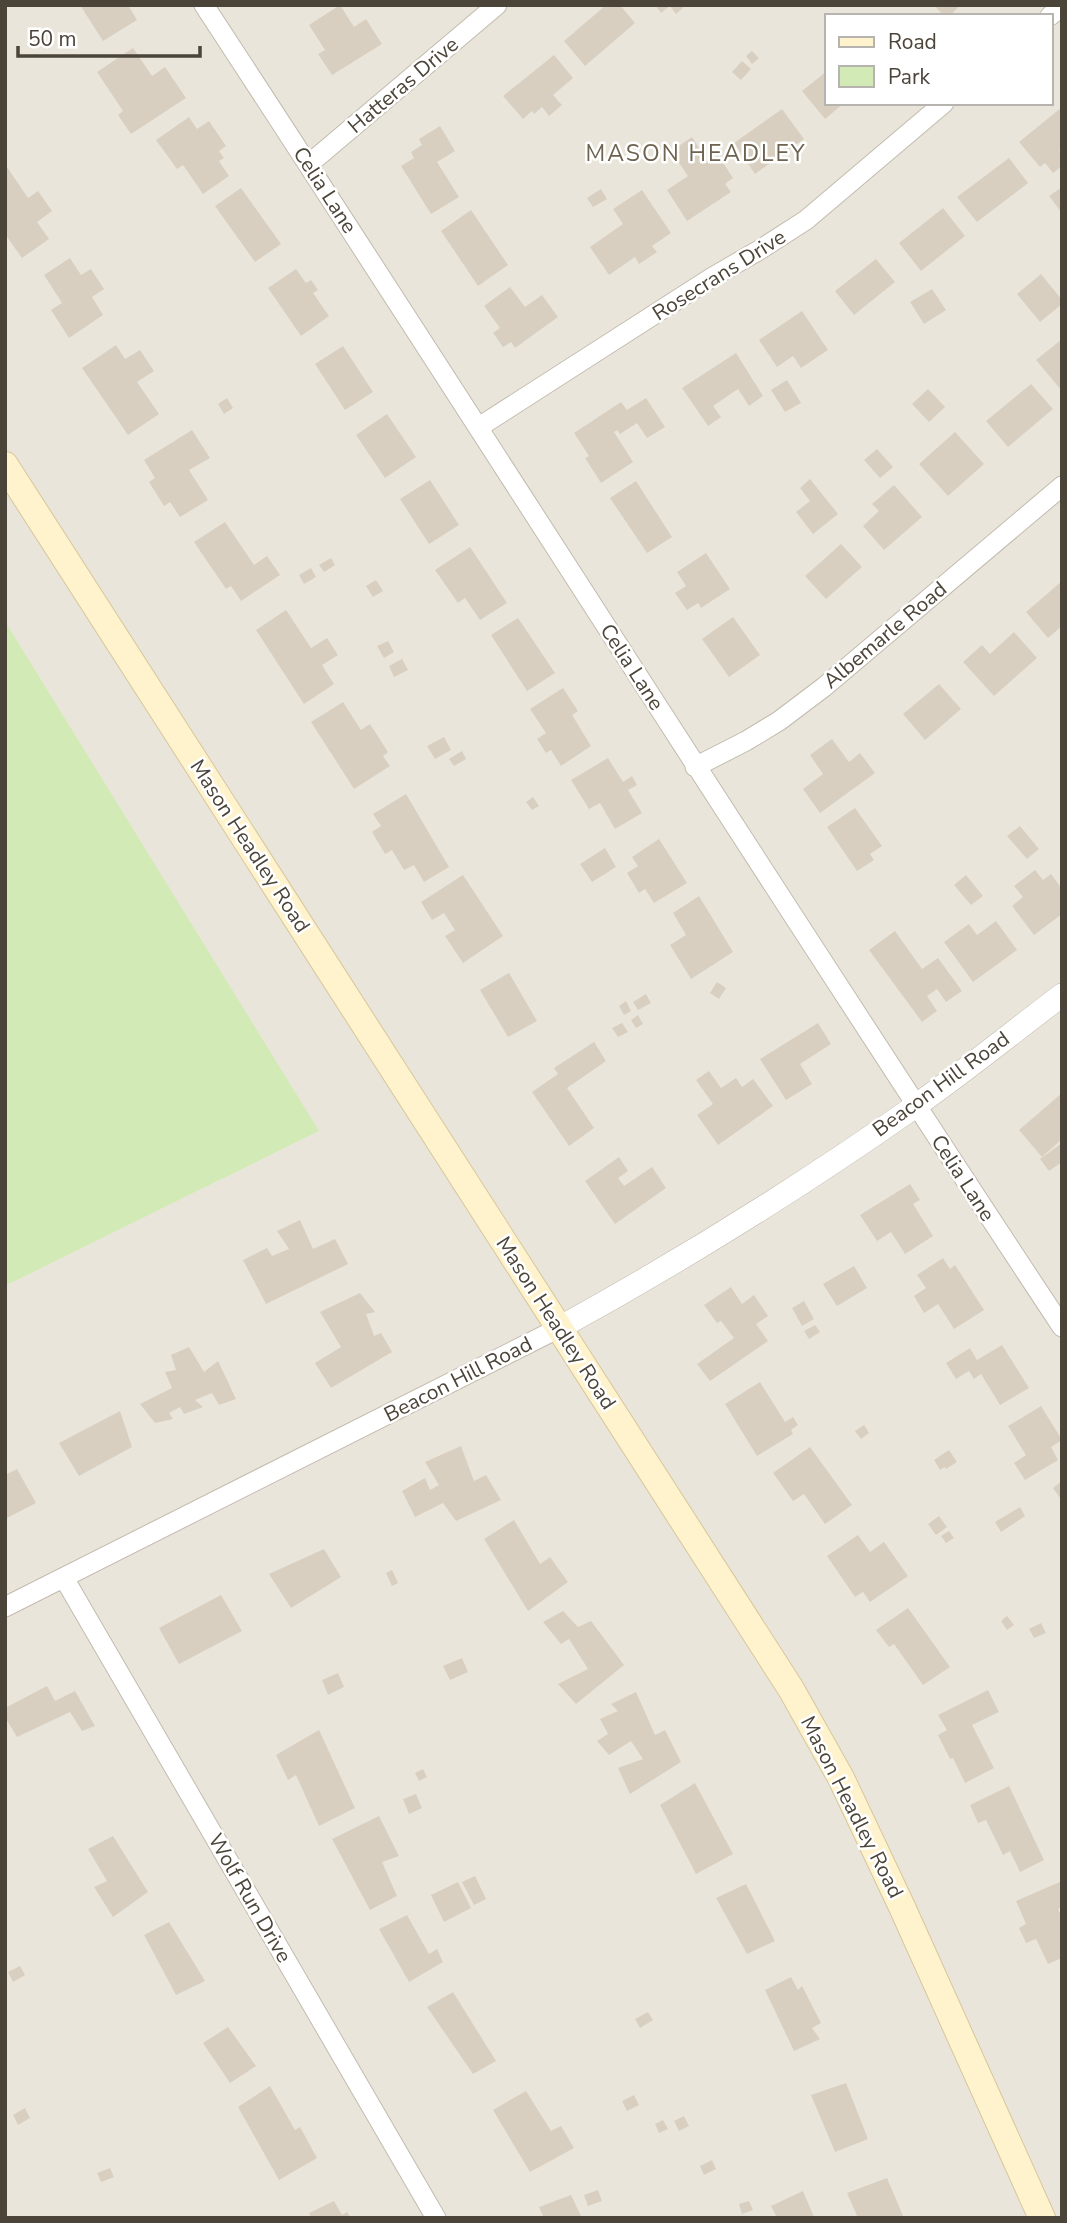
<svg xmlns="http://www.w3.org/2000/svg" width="1067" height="2223" font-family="'Nunito Sans',sans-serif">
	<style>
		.residential { fill: #eae5da; fill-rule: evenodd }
		.green { fill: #d2eab5 }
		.building { fill: #d8cfc1 }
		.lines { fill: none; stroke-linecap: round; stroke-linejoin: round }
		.minor-casing { stroke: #c2bbae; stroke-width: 21 }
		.tertiary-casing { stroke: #c2bbae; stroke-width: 24 }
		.secondary-casing { stroke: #d6c79b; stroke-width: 28 }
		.minor { stroke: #fff; stroke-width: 19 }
		.tertiary { stroke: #fff; stroke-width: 23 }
		.secondary { stroke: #fff3cd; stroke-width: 26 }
		.labels { text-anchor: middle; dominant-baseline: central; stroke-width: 5; stroke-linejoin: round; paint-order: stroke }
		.street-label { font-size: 21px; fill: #4b4439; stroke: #fff }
		.neighbourhood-label { font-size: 23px; letter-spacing: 2px; fill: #6e6250; stroke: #fff }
	</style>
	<rect width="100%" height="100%" fill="#f6f3ec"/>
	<path class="residential" d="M5,5H1062V2218H5V1286L318,1131L5,621ZM827,16H1051V103H827Z"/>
	<path class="green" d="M5,621L319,1131L5,1286Z"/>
	<path class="building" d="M80,5H128L137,20L103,41Z
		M340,5L354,27L366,19L382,44L332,75L318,54L325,50L309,25Z
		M606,5H620L635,23L585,66L564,41Z
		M655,5H686L676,14L670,6L661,13Z
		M934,5H961L949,16H944Z
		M133,48L152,76L165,67L186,98L131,134L118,115L123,111L97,72Z
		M752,51L759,58L752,64L746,56Z
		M554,55L573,78L553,95L562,105L549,116L542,107L534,114L532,111L523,119L503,96Z
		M742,61L751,69L741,80L732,72Z
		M827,71V103H844L825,119L802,91Z
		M1062,107V150L1059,151L1062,154V166L1053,173L1045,163L1040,167L1019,142Z
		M782,109L804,139L755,174L734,143Z
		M189,117L197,129L209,121L226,146L219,151L224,158L219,161L229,176L203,194L183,165L177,169L156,140Z
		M440,126L455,151L437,162L459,197L431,214L401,166L414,158L411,152L422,145L419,139Z
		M692,137L708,162L718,155L733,178L725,184L731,192L687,221L667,190L688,176L671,151Z
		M1009,158L1028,183L977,222L957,197Z
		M7,167L28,198L38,191L52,211L37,222L49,239L22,258L5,234V168Z
		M1062,187V213L1049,196Z
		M241,188L281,244L255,262L215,206Z
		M601,189L607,199L593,207L587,198Z
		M642,190L671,233L652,246L657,252L639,264L635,257L609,275L590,247L623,224L613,209Z
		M943,208L965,236L921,271L899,243Z
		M471,210L508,265L478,286L441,231Z
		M70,258L81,275L91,269L104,289L92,297L103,315L69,338L51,310L62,303L44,275Z
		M876,259L895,282L854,315L835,291Z
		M296,269L306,283L311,280L318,290L313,293L329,316L301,336L268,288Z
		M1041,274L1062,300V304L1040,322L1017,294Z
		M510,287L525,307L542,295L558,317L515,348L511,342L503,347L493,333L500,328L484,306Z
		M932,289L946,310L924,324L910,302Z
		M802,311L828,350L801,368L793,356L777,367L759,340Z
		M1062,339V391L1036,360Z
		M116,345L125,359L140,350L154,371L137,382L159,414L128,435L82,368Z
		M343,346L373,392L345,410L315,364Z
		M736,353L763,396L749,406L738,389L713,406L721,417L708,426L682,388Z
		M787,380L801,403L785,412L771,390Z
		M1031,384L1053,409L1008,447L986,421Z
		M928,389L945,407L929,422L912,404Z
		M227,398L233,408L224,414L218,404Z
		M646,398L665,427L647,438L637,423L620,434L617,430L614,432L633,462L601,483L585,458L589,456L574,433L621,402L627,410Z
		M387,414L416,457L385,478L356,435Z
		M192,430L210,458L189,470L208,500L180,517L170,502L164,506L149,482L155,478L144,460Z
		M955,432L984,464L948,496L919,464Z
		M877,449L893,467L880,478L864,460Z
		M810,479L838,514L813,534L796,512L810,501L800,488Z
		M430,480L459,525L429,544L400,499Z
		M636,481L672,537L647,553L610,498Z
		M894,485L922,517L884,550L863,526L879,511L872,504Z
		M225,522L254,565L267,556L280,575L241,601L231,586L226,589L194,542Z
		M841,544L862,567L826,599L805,576Z
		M470,547L507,603L480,620L465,598L458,603L435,570Z
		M706,553L730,589L701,608L698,603L687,610L675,593L686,586L677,572Z
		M331,558L335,565L324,572L319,565Z
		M311,568L316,577L304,584L299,575Z
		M376,580L383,591L373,597L366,586Z
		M1062,581V626L1048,638L1026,612Z
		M286,610L311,648L327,638L338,655L322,665L334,684L304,704L256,630Z
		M733,617L760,655L729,677L702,639Z
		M518,618L555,673L527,691L491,635Z
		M1014,632L1037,658L994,696L963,662L982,645L990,654Z
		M388,641L394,652L384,658L377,646Z
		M402,659L408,670L394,677L389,666Z
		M939,684L961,709L925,740L903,714Z
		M563,688L578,711L572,715L591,746L561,766L551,750L546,753L537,739L546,733L530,709Z
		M343,702L361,730L370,724L388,752L383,756L390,766L354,789L311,722Z
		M444,737L451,750L435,759L427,746Z
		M832,739L849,762L860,753L875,773L820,813L803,789L823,774L810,755Z
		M462,751L466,759L454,766L449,759Z
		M608,758L623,782L632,776L637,785L628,790L642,813L615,829L600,803L589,809L571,780Z
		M406,794L449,867L424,882L414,865L404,870L392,850L385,854L372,832L381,826L373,814Z
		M533,797L539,806L532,810L526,802Z
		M855,808L882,846L870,854L874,860L857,871L827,827Z
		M1020,826L1039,849L1027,859L1007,836Z
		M659,839L687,883L654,903L645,889L639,893L627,873L638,866L632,857Z
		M605,848L616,867L592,882L580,864Z
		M1035,870L1043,880L1051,874L1062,889V914L1034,935L1012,906L1023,897L1014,886Z
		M463,875L503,936L463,963L445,936L455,930L444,913L432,920L421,902Z
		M966,875L983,896L971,905L954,885Z
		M699,896L733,952L691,979L670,945L686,935L673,913Z
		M996,921L1017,950L973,982L944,942L969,924L977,935Z
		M895,931L922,969L938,958L962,991L946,1002L937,989L927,996L937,1011L922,1022L869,950Z
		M509,973L537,1021L508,1037L480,990Z
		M717,982L726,988L719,999L710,993Z
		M646,994L651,1003L638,1010L633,1002Z
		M626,1001L631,1011L624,1015L619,1006Z
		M638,1015L643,1024L636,1028L631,1020Z
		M622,1023L628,1032L618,1037L612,1028Z
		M818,1023L831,1044L800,1064L812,1084L786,1100L760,1059Z
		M594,1042L606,1061L567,1088L594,1128L569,1146L532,1092L558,1074L554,1068Z
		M709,1071L721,1088L736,1078L742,1087L753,1079L773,1106L718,1145L697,1115L713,1104L696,1080Z
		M1062,1093V1139L1042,1157L1019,1130Z
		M1062,1143V1162L1049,1171L1040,1159Z
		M619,1157L628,1171L618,1178L624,1186L652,1167L666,1188L615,1224L585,1181Z
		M910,1184L920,1200L913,1204L933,1236L905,1254L891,1232L877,1241L860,1215Z
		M300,1220L313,1249L335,1239L348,1264L266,1304L243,1260L267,1248L272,1256L289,1249L277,1231Z
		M943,1258L950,1269L955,1265L984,1310L954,1329L938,1304L924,1313L914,1296L926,1288L917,1275Z
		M854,1266L867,1288L837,1306L823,1284Z
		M731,1287L742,1304L754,1295L768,1316L756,1324L768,1341L710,1381L697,1364L734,1338L721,1321L717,1323L704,1305Z
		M360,1293L375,1312L366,1314L374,1336L381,1333L392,1352L331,1388L315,1363L341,1347L320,1312Z
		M804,1301L814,1319L802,1326L792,1308Z
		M815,1325L820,1332L809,1339L804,1331Z
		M1002,1345L1029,1388L1000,1405L981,1374L974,1379L969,1371L956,1379L946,1363L970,1348L977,1360Z
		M189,1347L204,1372L218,1361L236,1399L219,1405L212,1393L195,1400L203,1407L184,1414L180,1407L169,1413L173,1419L155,1423L140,1404L172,1388L165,1372L176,1370L171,1355Z
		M760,1382L785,1422L793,1417L798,1425L791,1430L793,1434L757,1456L725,1404Z
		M1041,1406L1062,1440L1051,1447L1058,1460L1025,1480L1014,1463L1026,1455L1008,1426Z
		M120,1411L132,1447L79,1476L59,1443Z
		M864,1425L869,1433L861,1439L855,1431Z
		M461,1446L474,1481L486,1475L501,1500L456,1521L443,1503L415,1517L402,1491L425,1478L430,1490L439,1485L425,1462Z
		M810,1447L852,1505L825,1524L804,1494L793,1501L773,1473Z
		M949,1450L957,1462L946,1469L945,1467L940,1470L934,1460Z
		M17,1469L36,1503L5,1519V1475Z
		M1062,1481V1501L1053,1488Z
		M1020,1507L1025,1516L1001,1532L995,1522Z
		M939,1516L947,1527L936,1535L928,1524Z
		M514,1520L540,1564L550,1557L568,1582L528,1611L484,1539Z
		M949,1531L954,1538L946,1543L941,1536Z
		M858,1535L870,1552L884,1542L908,1576L870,1602L863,1592L855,1597L827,1556Z
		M324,1549L341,1577L291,1608L269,1574Z
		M392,1570L398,1583L392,1586L386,1573Z
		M221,1595L242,1631L179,1664L159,1628Z
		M908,1608L950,1667L923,1685L894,1644L889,1647L876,1630Z
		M563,1611L578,1627L591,1621L624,1665L576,1704L558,1684L588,1669L569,1639L561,1644L543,1622Z
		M1007,1616L1014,1625L1007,1630L1001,1621Z
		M1041,1623L1046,1633L1034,1638L1029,1629Z
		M462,1658L468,1672L450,1680L443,1666Z
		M338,1673L344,1687L328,1695L322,1680Z
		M47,1686L55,1701L75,1691L95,1726L82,1731L70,1712L17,1737L5,1717V1708Z
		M988,1690L999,1712L972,1725L994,1768L965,1783L953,1758L950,1759L938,1735L947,1730L938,1715Z
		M636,1692L655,1735L665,1730L681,1762L630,1794L618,1768L643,1759L631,1741L609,1755L597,1741L608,1734L600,1719L618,1711L611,1704Z
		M319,1730L355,1808L319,1826L296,1775L288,1780L276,1755Z
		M423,1769L427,1777L419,1781L415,1773Z
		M695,1783L733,1854L696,1874L660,1805Z
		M1009,1786L1044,1860L1020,1872L1010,1851L1003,1855L986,1820L978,1823L970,1805Z
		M416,1794L422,1808L409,1814L403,1799Z
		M379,1816L399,1856L382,1862L397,1896L370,1910L332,1839Z
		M113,1836L148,1892L113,1917L94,1887L107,1881L88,1849Z
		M475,1876L486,1899L474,1905L462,1882Z
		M1062,1881V1907L1058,1909L1062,1918V1958L1048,1964L1036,1939L1026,1943L1019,1928L1026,1924L1016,1901Z
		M458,1882L471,1908L444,1922L431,1895Z
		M746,1884L775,1941L747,1954L716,1898Z
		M407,1915L429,1954L437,1949L443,1962L409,1982L379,1929Z
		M169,1922L205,1981L176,1995L144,1935Z
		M20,1966L25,1975L13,1982L8,1972Z
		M791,1977L798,1990L802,1986L821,2023L812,2028L820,2039L794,2051L765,1990Z
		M453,1992L496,2061L473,2074L427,2007Z
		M648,2012L653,2020L640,2028L635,2019Z
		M228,2027L256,2066L230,2083L203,2043Z
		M846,2083L868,2139L835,2152L811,2095Z
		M270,2086L295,2130L300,2127L317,2158L279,2180L238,2107Z
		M526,2091L551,2131L561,2126L574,2148L530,2172L493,2110Z
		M634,2095L639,2105L627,2111L622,2101Z
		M25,2108L30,2118L18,2125L13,2115Z
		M684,2116L689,2126L679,2131L674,2121Z
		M663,2120L668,2129L659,2133L655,2124Z
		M712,2160L716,2169L704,2175L700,2166Z
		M110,2168L114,2177L101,2182L97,2173Z
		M887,2178L904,2218H858L847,2193Z
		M598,2190L602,2201L588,2206L584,2195Z
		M803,2191L814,2217L777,2218L771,2206Z
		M571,2195L582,2218H544L539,2207Z
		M334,2201L342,2215L347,2212L351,2218H311L309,2213Z
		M749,2201L753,2210L742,2214L739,2204Z"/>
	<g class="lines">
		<defs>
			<path id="minor" d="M204,5C492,445 772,889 1062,1327
				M1050,16L1062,6
				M309,164L497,5
				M479,427L711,278L761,249L806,220L944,103
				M695,767L746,741L779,721L824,687L1062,486
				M64,1578L436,2218
				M5,1607L559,1328"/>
			<path id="tertiary" d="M559,1328C681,1261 800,1187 914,1107C965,1071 1013,1032 1062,995"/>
			<path id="secondary" d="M5,465L791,1689L841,1778L902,1907L1042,2218"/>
		</defs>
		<use href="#minor" class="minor-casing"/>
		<use href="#tertiary" class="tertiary-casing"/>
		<use href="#secondary" class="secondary-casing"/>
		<use href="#minor" class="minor"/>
		<use href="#tertiary" class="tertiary"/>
		<use href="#secondary" class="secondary"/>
	</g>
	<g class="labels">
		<g class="street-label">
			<text transform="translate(403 85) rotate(-40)">Hatteras Drive</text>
			<text transform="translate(325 190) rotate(57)">Celia Lane</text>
			<text transform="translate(719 275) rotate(-32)">Rosecrans Drive</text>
			<text transform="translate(885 635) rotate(-40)">Albemarle Road</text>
			<text transform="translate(632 667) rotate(57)">Celia Lane</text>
			<text transform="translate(250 846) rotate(57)">Mason Headley Road</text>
			<text transform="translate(941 1084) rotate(-36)">Beacon Hill Road</text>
			<text transform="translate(963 1178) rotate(57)">Celia Lane</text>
			<text transform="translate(556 1323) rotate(57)">Mason Headley Road</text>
			<text transform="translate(458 1379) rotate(-27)">Beacon Hill Road</text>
			<text transform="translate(852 1807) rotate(63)">Mason Headley Road</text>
			<text transform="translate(250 1898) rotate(60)">Wolf Run Drive</text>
		</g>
		<g class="neighbourhood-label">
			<text x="696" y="153">MASON HEADLEY</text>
		</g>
	</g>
	<rect width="1067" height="2223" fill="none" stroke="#4b4439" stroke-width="14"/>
	<rect x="825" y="14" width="228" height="91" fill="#ffffff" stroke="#b7b4b0" stroke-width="2"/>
	<rect x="839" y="37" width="35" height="10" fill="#fff3cd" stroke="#b7b4b0" stroke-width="2"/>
	<text x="888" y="49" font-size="21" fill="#4b4439">Road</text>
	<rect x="839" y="66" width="35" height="21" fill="#d2eab5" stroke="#b7b4b0" stroke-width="2"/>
	<text x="888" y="84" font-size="21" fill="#4b4439">Park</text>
	<path d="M18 46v10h182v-10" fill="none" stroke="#4b4439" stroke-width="3.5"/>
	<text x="28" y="46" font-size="21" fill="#4b4439" stroke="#ffffff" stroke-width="5" paint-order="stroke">50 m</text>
</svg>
